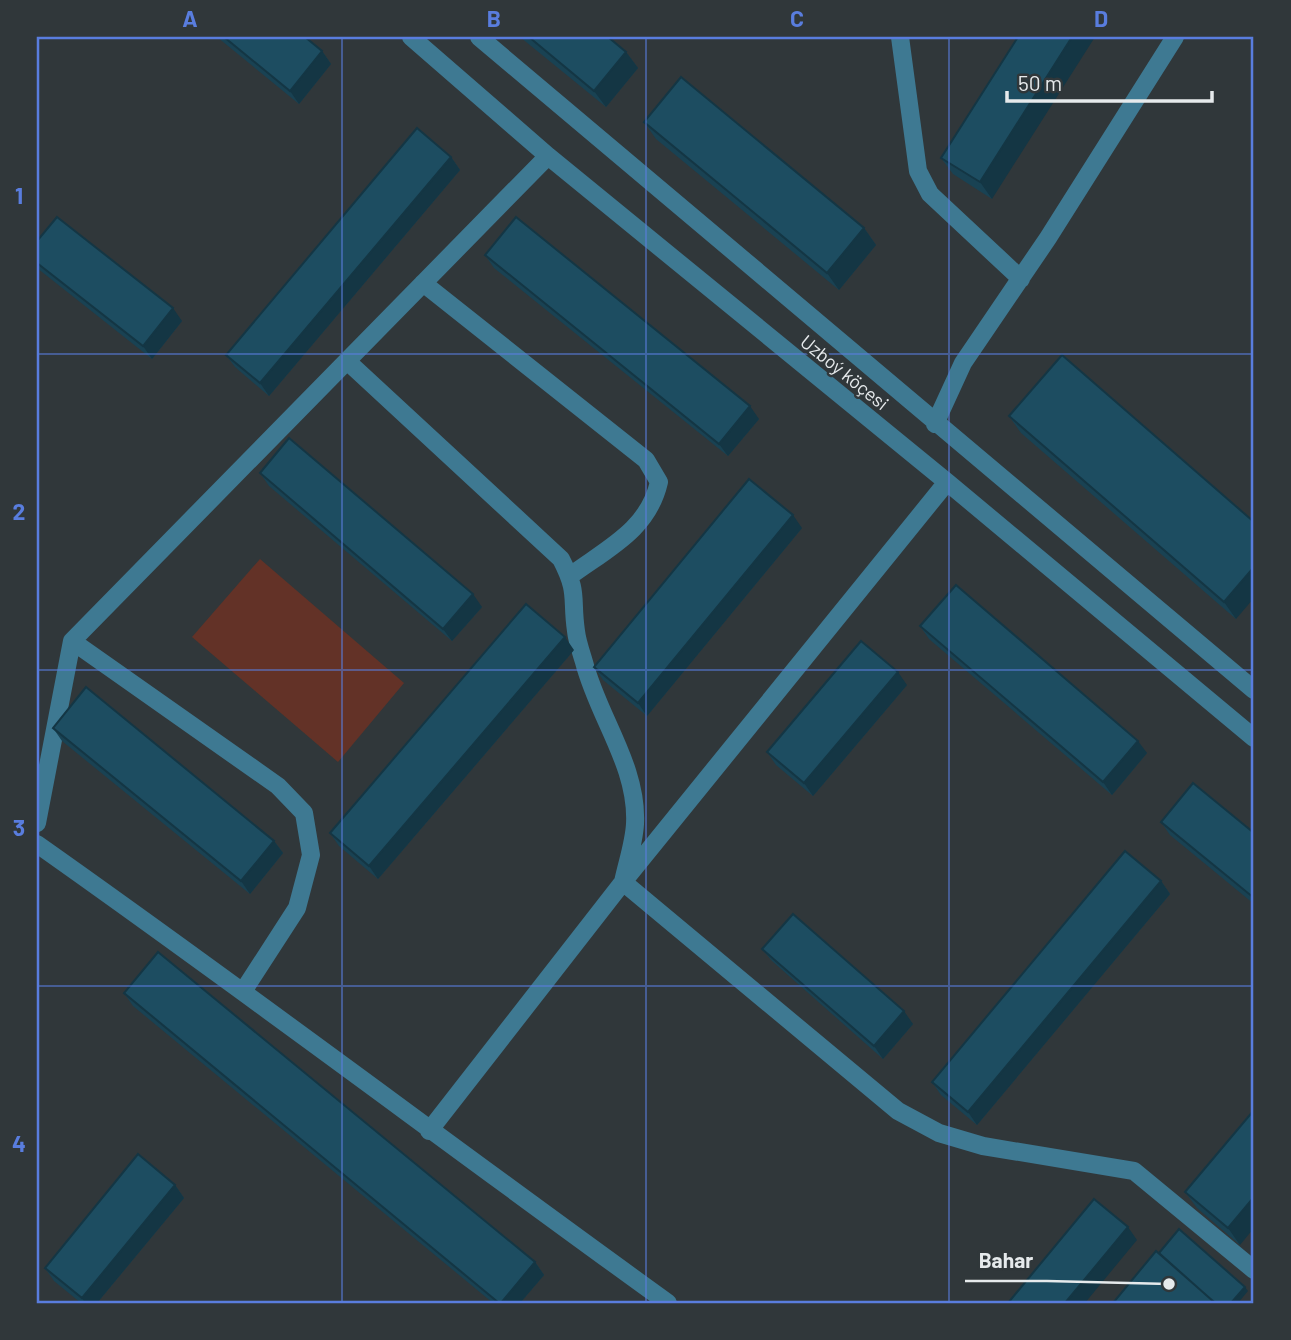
<svg xmlns="http://www.w3.org/2000/svg" width="1291" height="1340" font-family="Barlow,sans-serif">
	<style>
		.green { fill: #633227 }
		.lines { fill: none; stroke-linecap: round; stroke-linejoin: round }
		.minor { stroke: #3e7992; stroke-width: 18 }
		.wall { fill: #194253 }
		.shaded-wall { fill: #143644 }
		.building { fill: #1d4d61; stroke: #143644; stroke-width: 2 }
		.grid { fill: none; stroke: #597dde; stroke-width: 2; stroke-opacity: 0.55 }
		.labels { text-anchor: middle; dominant-baseline: central; stroke-width: 5; stroke-linejoin: round; paint-order: stroke }
		.street-label { font-size: 19px; fill: #e6eaec; stroke: #30373a }
		.leader { fill: none; stroke: #e6eaec; stroke-width: 2.5 }
		.callout-dot { fill: #e6eaec; stroke: #30373a; stroke-width: 2.5 }
		.callout-label { font-size: 21px; text-anchor: middle; font-weight: bold; fill: #e6eaec; stroke: #30373a; stroke-width: 5; stroke-linejoin: round; paint-order: stroke }
		.neatline { fill: none; stroke: #597dde; stroke-width: 2.5 }
		.grid-label { font-size: 23px; text-anchor: middle; font-weight: bold; fill: #597dde }
	</style>
	<rect width="100%" height="100%" fill="#30373a"/>
	<path class="green" d="M260,559L404,683L338,762L192,637Z"/>
	<g class="lines">
		<path class="minor" d="M411,37L548,156L947,482L1254,738
			M479,37L1254,690
			M900,37L918,171L930,194L1021,279
			M423,283L646,460L659,482C648,530 608,548 570,576
			M347,361L561,559C579,594 571,597 576,631C577,641 581,652 584,662C598,717 638,766 635,824C634,843 627,863 623,882L898,1111L939,1133L983,1146L1134,1171L1254,1270
			M935,424L963,363L1048,238L1175,37
			M72,641L278,786L304,813L311,855L297,908L244,990
			M37,823L72,641L548,156
			M37,844C250,994 457,1151 668,1303
			M429,1131L623,882L947,482"/>
	</g>
	<path class="wall" d="M217,37H305L322,51L331,64L299,104Z
		M520,37H608L626,52L638,68L606,107Z
		M817,37H832V39Z
		M1018,37L992,199L953,174L941,158Z
		M644,122L864,228L876,245L839,290L656,139Z
		M451,157L460,170L269,396L235,367L226,355Z
		M37,241L182,321L152,359L37,268Z
		M485,255L759,419L728,456L494,268Z
		M1009,416L1254,522L1236,619L1021,433Z
		M260,473L482,607L452,641L269,486Z
		M802,528L647,716L603,680L594,667Z
		M920,626L1147,753L1112,795L929,639Z
		M574,650L378,879L339,846L330,833Z
		M907,685L813,796L776,765L767,752Z
		M53,728L274,841L283,853L250,894L62,741Z
		M1161,822L1254,833V904L1170,835Z
		M1161,881L1170,894L977,1125L941,1095L932,1082Z
		M762,949L913,1024L883,1059L772,961Z
		M124,993L535,1262L544,1275L520,1303H493L133,1006Z
		M1254,1110L1240,1245L1197,1208L1185,1192Z
		M175,1185L184,1198L97,1303H81L54,1281L45,1268Z"/>
	<path class="shaded-wall" d="M1072,37H1095L992,199L980,182Z
		M322,51L331,64L299,104L290,91Z
		M626,52L638,68L606,107L594,91Z
		M451,157L460,170L269,396L260,383Z
		M864,228L876,245L839,290L827,273Z
		M173,308L182,321L152,359L143,346Z
		M750,406L759,419L728,456L719,444Z
		M793,515L802,528L647,716L638,703Z
		M1254,567V598L1236,619L1224,602Z
		M473,594L482,607L452,641L443,629Z
		M565,637L574,650L378,879L369,866Z
		M898,672L907,685L813,796L804,783Z
		M1138,741L1147,753L1112,795L1103,782Z
		M274,841L283,853L250,894L241,881Z
		M1161,881L1170,894L977,1125L968,1112Z
		M904,1011L913,1024L883,1059L874,1046Z
		M175,1185L184,1198L97,1303H85L82,1298Z
		M1254,1197V1228L1240,1245L1228,1228Z
		M1128,1227L1137,1240L1085,1303H1065Z
		M535,1262L544,1275L520,1303H501Z
		M1245,1287L1248,1291L1238,1303H1231Z"/>
	<path class="building" d="M224,37H305L322,51L290,91Z
		M529,37H608L626,52L594,91Z
		M1018,37H1072L980,182L941,158Z
		M681,77L864,228L827,273L644,122Z
		M417,128L451,157L260,383L226,355Z
		M57,217L173,308L143,346L37,263V241Z
		M516,217L750,406L719,444L485,255Z
		M1062,355L1254,522V567L1224,602L1009,416Z
		M289,438L473,594L443,629L260,473Z
		M749,479L793,515L638,703L594,667Z
		M956,585L1138,741L1103,782L920,626Z
		M526,604L565,637L369,866L330,833Z
		M861,641L898,672L804,783L767,752Z
		M86,687L274,841L241,881L53,728Z
		M1193,783L1254,833V898L1161,822Z
		M1125,851L1161,881L968,1112L932,1082Z
		M793,914L904,1011L874,1046L762,949Z
		M158,952L535,1262L501,1303H499L124,993Z
		M1254,1110V1197L1228,1228L1185,1192Z
		M138,1154L175,1185L82,1298L45,1268Z
		M1094,1199L1128,1227L1065,1303H1008Z
		M1179,1229L1245,1287L1231,1303H1215L1159,1253Z
		M1156,1251L1213,1301L1211,1303H1113Z"/>
	<path class="grid" d="M342,37V1303M646,37V1303M949,37V1303M37,354H1254M37,670H1254M37,986H1254"/>
	<g class="labels">
		<g class="street-label">
			<text transform="translate(845 372) rotate(39)">Uzboý köçesi</text>
		</g>
	</g>
	<path class="leader" d="M1169 1284L1047 1281H965"/>
	<circle class="callout-dot" cx="1169" cy="1284" r="7"/>
	<g class="callout-label">
		<text x="1006" y="1268">Bahar</text>
	</g>
	<rect width="1291" height="1340" fill="none" stroke="#30373a" stroke-width="77"/>
	<path d="M1007 91v10h205v-10" fill="none" stroke="#e6eaec" stroke-width="3.5"/>
	<text x="1018" y="91" font-size="21" fill="#e6eaec" stroke="#30373a" stroke-width="5" paint-order="stroke">50 m</text>
	<rect x="38" y="38" width="1214" height="1264" class="neatline"/>
	<g class="grid-label">
		<text x="190" y="27">A</text>
		<text x="494" y="27">B</text>
		<text x="797" y="27">C</text>
		<text x="1101" y="27">D</text>
		<text x="19" y="204">1</text>
		<text x="19" y="520">2</text>
		<text x="19" y="836">3</text>
		<text x="19" y="1152">4</text>
	</g>
</svg>
